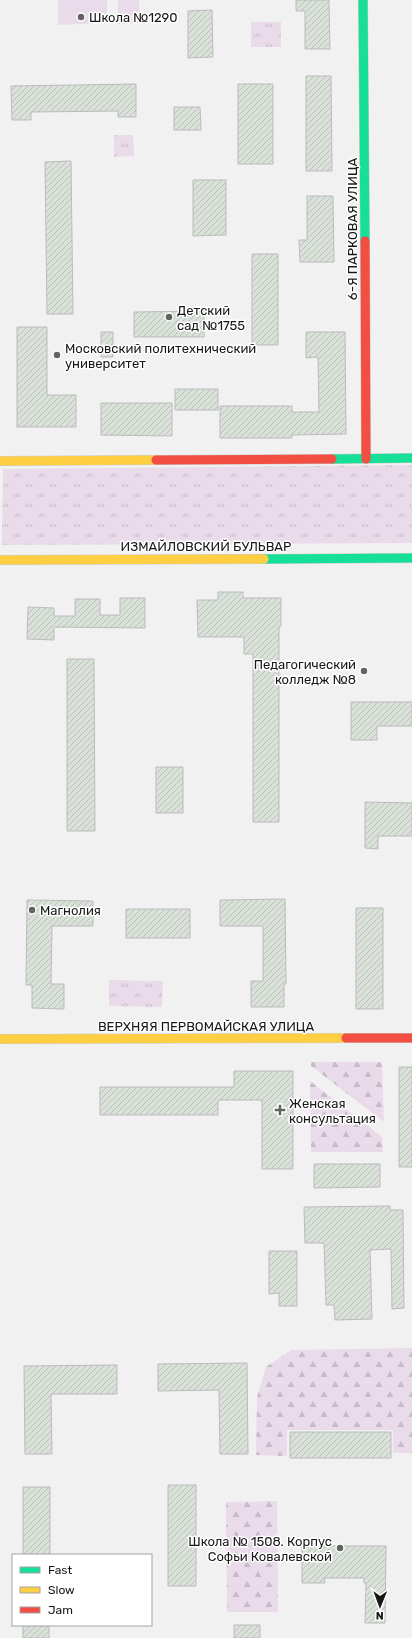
<svg xmlns="http://www.w3.org/2000/svg" width="412" height="1638" font-family="Rubik,sans-serif">
	<style>
		.grass { fill: #eadbeb }
		.forest { fill: url(#forest-firs) }
		.park { fill: url(#park-tufts) }
		.building { fill: url(#building-hatch); stroke: #bcbbbc }
		.lines { fill: none; stroke-linecap: round; stroke-linejoin: round }
		.fast-casing { stroke: #cac9ca; stroke-width: 10 }
		.slow-casing { stroke: #cac9ca; stroke-width: 10 }
		.jam-casing { stroke: #cac9ca; stroke-width: 10 }
		.fast { stroke: #16e098; stroke-width: 9 }
		.slow { stroke: #ffcf43; stroke-width: 9 }
		.jam { stroke: #f24e42; stroke-width: 9 }
		.poi-dot { fill: #646364; stroke: #fff; stroke-width: 1.5 }
		.labels { text-anchor: middle; dominant-baseline: central; stroke-width: 3; stroke-linejoin: round; paint-order: stroke }
		.poi-label { font-size: 13px; fill: #181718; stroke: #fff; text-anchor: start }
		.street-label { font-size: 13px; fill: #181718; stroke: #fff }
	</style>
	<defs>
		<pattern id="forest-firs" width="22" height="20" patternUnits="userSpaceOnUse"><rect width="22" height="20" fill="#eadbeb"/><path d="M5 1l3.5 6h-7zM16 11l3.5 6h-7z" fill="#c8bbc9"/></pattern>
		<pattern id="park-tufts" width="24" height="20" patternUnits="userSpaceOnUse"><rect width="24" height="20" fill="#eadbeb"/><path d="M3 7l-1-3M5 7V3M7 7l1-3M15 17l-1-3M17 17v-4M19 17l1-3" fill="none" stroke="#c8bbc9"/></pattern>
		<pattern id="building-hatch" width="6" height="6" patternUnits="userSpaceOnUse"><rect width="6" height="6" fill="#d9e1d9"/><path d="M-1 1l2-2M0 6l6-6M5 7l2-2" fill="none" stroke="#bac0ba"/></pattern>
	</defs>
	<rect width="100%" height="100%" fill="#f2f1f2"/>
	<path class="grass" d="M58,0H107V23L58,25Z
		M118,0H139L140,23L118,24Z"/>
	<path class="forest" d="M311,1062H382L384,1122L311,1066Z
		M310,1081L382,1137L383,1152H311Z
		M412,1348V1453H393V1430H287V1456L256,1455L257,1397L266,1367L291,1350Z
		M277,1501L278,1612H227L226,1502Z"/>
	<path class="park" d="M251,22H281V47H251Z
		M114,135H133L134,156L114,157Z
		M412,465V543L2,545L3,469Z
		M109,980L163,981L162,1007L109,1006Z"/>
	<path class="building" d="M296,0H329L330,49H305V11H296Z
		M212,10L213,57L188,58V11Z
		M306,76H331L332,171H306Z
		M136,84V117H118V111L31,112V120H12L11,86Z
		M238,84H273V164H238Z
		M174,107H200L201,130H174Z
		M71,161L73,314H47L45,162Z
		M193,180H226V235L193,236Z
		M307,196H333L334,262H300L299,240H307Z
		M252,254H278V345H252Z
		M204,311V337H134V312Z
		M17,327H47V395H76V427H17Z
		M101,332H113V357H101Z
		M306,332H345L346,434L292,435V438H220V406H292V412H319L318,357L306,358Z
		M175,389H218V410H175Z
		M101,403H172V436L101,435Z
		M218,592H243V598H281V626H279V822H253V654H244V637H198L197,600H218Z
		M120,598H145V628L54,627V640L27,639L28,607L54,608V616H75V599H100V615H120Z
		M67,659H94L95,831H67Z
		M351,702H412V726H377V740H351Z
		M156,767H183V813H156Z
		M365,802L412,803V836H378V849L365,848Z
		M285,899L286,984H284V1007H251V981H263V926H220V900Z
		M27,900L93,901V926H52L51,984H64V1009L32,1008V985H26Z
		M356,908H383V1009H356Z
		M126,909H190V938H126Z
		M399,1067H412V1167H399Z
		M234,1071H293V1169H262V1100H218V1115H100V1087H234Z
		M314,1164H380V1187L314,1188Z
		M390,1206V1210H403L404,1308L392,1309L391,1249L370,1250L372,1319L335,1320L334,1305H326L324,1243H305L304,1207Z
		M269,1251H297V1306H279V1293L269,1294Z
		M247,1363L248,1454H220L219,1390L158,1391V1364Z
		M117,1365V1394H51L52,1454H25L24,1366Z
		M290,1432H391V1458H290Z
		M168,1485H196V1586H168Z
		M23,1487H50V1555H23Z
		M302,1546H386L385,1623H365L366,1583H364V1578H324L325,1583H302Z
		M23,1625H49V1638H23Z
		M234,1625H260V1638H234Z"/>
	<g class="lines">
		<defs>
			<path id="fast" d="M363,0L365,241
				M332,459L412,458
				M264,559L412,558"/>
			<path id="slow" d="M0,461L156,460
				M0,560L264,559
				M0,1039L346,1038"/>
			<path id="jam" d="M365,241L366,459
				M156,460L332,459
				M346,1038H412"/>
		</defs>
		<use href="#fast" class="fast-casing"/>
		<use href="#slow" class="slow-casing"/>
		<use href="#jam" class="jam-casing"/>
		<use href="#fast" class="fast"/>
		<use href="#slow" class="slow"/>
		<use href="#jam" class="jam"/>
	</g>
	<g class="poi-dot">
		<circle cx="81" cy="17" r="4"/>
		<circle cx="169" cy="317" r="4"/>
		<circle cx="57" cy="355" r="4"/>
		<circle cx="364" cy="671" r="4"/>
		<circle cx="32" cy="910" r="4"/>
		<path d="M278 1104h4v4h4v4h-4v4h-4v-4h-4v-4h4z"/>
		<circle cx="340" cy="1548" r="4"/>
	</g>
	<g class="labels">
		<g class="poi-label">
			<text x="89" y="17">Школа №1290</text>
			<text x="177" y="310">Детский<tspan x="177" dy="15">сад №1755</tspan></text>
			<text x="65" y="348">Московский политехнический<tspan x="65" dy="15">университет</tspan></text>
			<text x="356" y="664" text-anchor="end">Педагогический<tspan x="356" dy="15">колледж №8</tspan></text>
			<text x="40" y="910">Магнолия</text>
			<text x="289" y="1103">Женская<tspan x="289" dy="15">консультация</tspan></text>
			<text x="332" y="1541" text-anchor="end">Школа № 1508. Корпус<tspan x="332" dy="15">Софьи Ковалевской</tspan></text>
		</g>
		<g class="street-label">
			<text transform="translate(352 229) rotate(-90)">6-Я ПАРКОВАЯ УЛИЦА</text>
			<text x="206" y="546">ИЗМАЙЛОВСКИЙ БУЛЬВАР</text>
			<text x="206" y="1026">ВЕРХНЯЯ ПЕРВОМАЙСКАЯ УЛИЦА</text>
		</g>
	</g>
	<rect x="12" y="1554" width="140" height="72" fill="#ffffff" stroke="#a3a2a3"/>
	<rect x="20" y="1567" width="20" height="6" fill="#16e098" stroke="#a3a2a3"/>
	<text x="48" y="1574" font-size="12" fill="#181718">Fast</text>
	<rect x="20" y="1587" width="20" height="6" fill="#ffcf43" stroke="#a3a2a3"/>
	<text x="48" y="1594" font-size="12" fill="#181718">Slow</text>
	<rect x="20" y="1607" width="20" height="6" fill="#f24e42" stroke="#a3a2a3"/>
	<text x="48" y="1614" font-size="12" fill="#181718">Jam</text>
	<g transform="translate(380 1606) rotate(181)" stroke="#ffffff" stroke-width="3" paint-order="stroke">
	<path d="M0-3L7 15L0 10L-7 15Z" fill="#181718"/>
	<text y="-6" font-size="11" font-weight="bold" text-anchor="middle" fill="#181718">N</text>
	</g>
</svg>
